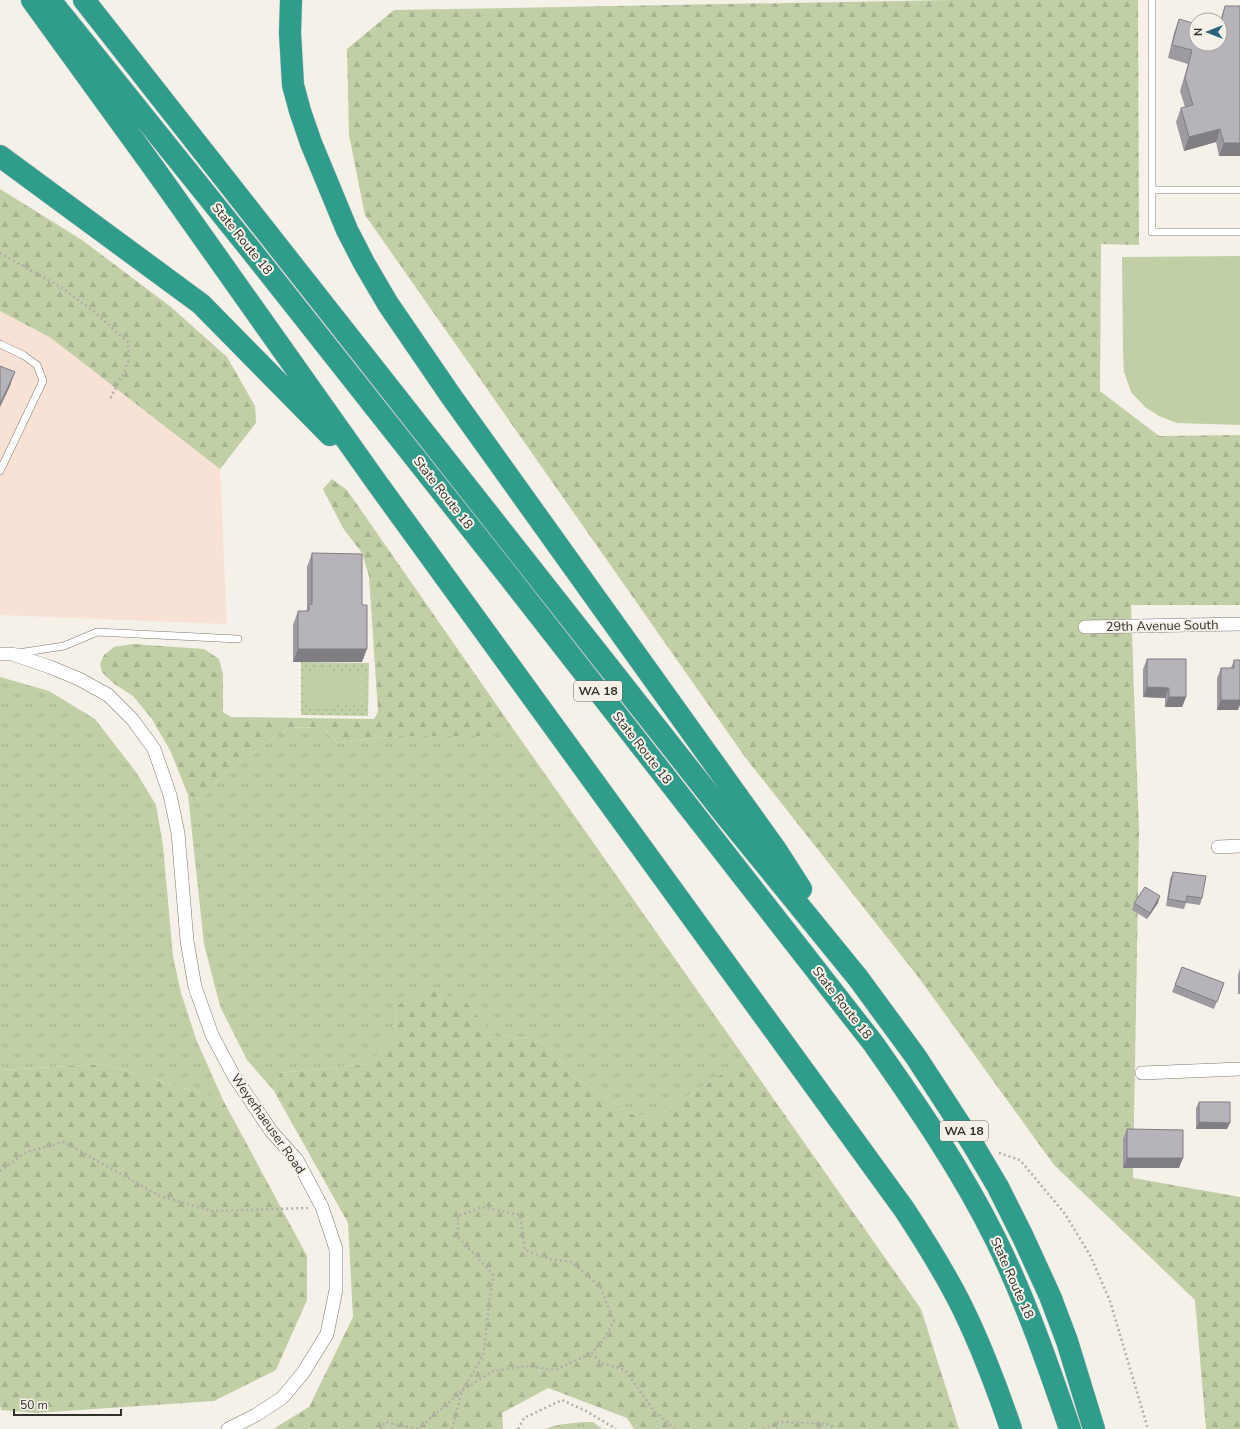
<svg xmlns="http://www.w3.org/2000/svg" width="1240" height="1429" font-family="'Nunito Sans',sans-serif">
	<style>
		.commercial { fill: #f8e1d5 }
		.grass { fill: url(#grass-tufts) }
		.forest { fill: url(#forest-firs) }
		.park { fill: url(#park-dots) }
		.garden { fill: #c1cfa7 }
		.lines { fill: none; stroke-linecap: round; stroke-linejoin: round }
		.lane-casing { stroke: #7d7971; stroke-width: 8 }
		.street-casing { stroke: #7d7971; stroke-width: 14 }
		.highway-casing { stroke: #cecdcc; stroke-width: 23 }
		.path { stroke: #b2aea8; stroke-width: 2.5; stroke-dasharray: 2 3; stroke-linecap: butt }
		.lane { stroke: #fff; stroke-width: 7 }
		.street { stroke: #fff; stroke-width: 13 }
		.highway { stroke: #2f9c8c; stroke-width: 22 }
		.wall { fill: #9d9aa1 }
		.shaded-wall { fill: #807d83 }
		.building { fill: #b7b3bb; stroke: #807d83 }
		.labels { text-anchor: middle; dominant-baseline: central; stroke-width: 4; stroke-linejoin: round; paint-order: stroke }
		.shield { fill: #f5f0e8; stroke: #6c6964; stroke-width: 1 }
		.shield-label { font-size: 12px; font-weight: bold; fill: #312f2c }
		.street-label { font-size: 13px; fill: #312f2c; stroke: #f5f0e8 }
	</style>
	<defs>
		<pattern id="grass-tufts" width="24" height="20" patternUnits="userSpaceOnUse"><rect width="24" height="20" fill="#c1cfa7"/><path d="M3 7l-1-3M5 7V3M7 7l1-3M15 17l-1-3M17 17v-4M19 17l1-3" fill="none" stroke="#a6b290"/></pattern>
		<pattern id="forest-firs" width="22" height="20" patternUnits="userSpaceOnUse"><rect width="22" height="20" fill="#c1cfa7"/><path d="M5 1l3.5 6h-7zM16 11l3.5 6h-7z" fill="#a6b290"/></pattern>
		<pattern id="park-dots" width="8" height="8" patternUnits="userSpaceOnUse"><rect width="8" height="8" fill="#c1cfa7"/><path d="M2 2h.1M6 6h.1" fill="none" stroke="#a6b290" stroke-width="1.8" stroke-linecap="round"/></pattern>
	</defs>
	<rect width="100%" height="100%" fill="#f5f0e8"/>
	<path class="commercial" d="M0,311L51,338L220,469L227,624L0,615Z"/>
	<path class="grass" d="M0,677L49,691L95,719L136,772L156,805L163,846L173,956L181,993L196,1039L223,1100L103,1064L0,1070Z
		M507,720L754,1071H726L656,1117L631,1114L570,1074L552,1050L534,1038L493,1036L467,1003L396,1006L395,1034L369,1064L280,1073L274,1091L247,1060L220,1006L204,944L188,795L199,799L231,768L288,728L322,727L338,743L398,736L504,731Z
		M582,1422H593L602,1429H545L557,1425Z"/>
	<path class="forest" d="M951,0H1138L1139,245L1101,244L1100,391L1159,436L1240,435V605H1131L1139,833L1133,1178L1240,1197V1429H1206L1195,1300L1054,1165L919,978L745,757L365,215L349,135L347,49L394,10Z
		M0,189L82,240L171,307L227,357L255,406L256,423L220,469L51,338L0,311Z
		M332,479L347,490L507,720L504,731L488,736H398L338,743L322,727L288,728L231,768L199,799L188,795L171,752L152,719L133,696L113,683L102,672L100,664L104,655L114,647L133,644L204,649L219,659L223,674V712L231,717L374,719L378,712L369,576L362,553L343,528L323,489Z
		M428,989L467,1003L494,1036L534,1038L552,1050L570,1074L631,1114L656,1117L726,1071H754L921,1309L959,1429H634L627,1418L548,1388L502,1413L503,1429H273L309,1407L353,1317L348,1223L274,1091L280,1073L369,1064L395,1034L396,1006Z
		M103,1064L223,1100L307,1256V1300L276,1370L214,1401L35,1413L1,1410L0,1405V1070Z"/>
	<path class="park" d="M301,662L369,663L368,716L301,715Z"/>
	<path class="garden" d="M1240,256V425L1177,423L1159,416L1145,407L1131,392L1124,372L1123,350L1122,257Z
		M313,669H333V672H366V706L332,705V709H312V705H305V672H312Z"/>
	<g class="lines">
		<defs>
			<path id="lane" d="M1152,0V232H1240
				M1152,190H1240
				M0,344L23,355L37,365L43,381L0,471
				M18,653L64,646L97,632L238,639"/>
			<path id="street" d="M1085,627L1240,624
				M0,654H12L50,667L79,679L108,695L133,720L154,749L170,795L178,833L187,941L195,987L212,1035L234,1076L271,1131L297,1160L322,1207L336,1249V1290L327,1334L303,1373L282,1398L256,1415L228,1429
				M1218,847L1240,846
				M1142,1073L1240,1069"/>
			<path id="highway" d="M32,0L156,171L377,483L904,1209C925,1241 946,1274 963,1309C982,1348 997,1388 1011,1429
				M50,0L250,249L510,578L873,1043C918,1107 962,1171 996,1240C1026,1301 1048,1365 1070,1429
				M84,0L726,816L858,978L916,1057L972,1143L998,1187L1023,1237L1050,1296L1067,1341L1094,1429
				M291,0L290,33L293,85L300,111L311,143L347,230L364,263L388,304L451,396L776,850L801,889
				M0,156L201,304L330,435"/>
		</defs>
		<use href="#lane" class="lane-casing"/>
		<use href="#street" class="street-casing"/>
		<use href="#highway" class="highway-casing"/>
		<path class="path" d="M0,253L59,286L92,310L128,342L129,359L125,370L109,401
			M999,1153L1020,1160L1065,1214L1090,1255L1110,1301L1148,1429
			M0,1171L26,1152L64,1142L160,1196L212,1211L308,1208
			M816,1423L819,1429
			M380,1429L385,1422L417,1429
			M418,1429L462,1391L483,1356L493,1274L458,1237V1216L482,1207L520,1215L525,1250L549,1259L572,1262L600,1287L614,1321L604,1339L592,1353L601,1363L625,1370L654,1411L675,1429
			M452,1429L462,1391L493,1371L526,1366L555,1370L592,1353
			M518,1429L524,1418L562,1400L586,1411L616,1429
			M763,1429L779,1422L830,1424L834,1429"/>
		<use href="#lane" class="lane"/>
		<use href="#street" class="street"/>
		<use href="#highway" class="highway"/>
	</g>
	<path class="wall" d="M1225,6L1240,156H1219L1216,142L1184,151L1176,122L1181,108L1185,107L1180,91L1188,64L1168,58L1174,33L1179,19L1220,44V21Z
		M312,553L362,662H293V625L298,611H306L307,609V567Z
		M1147,659L1186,697L1182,707H1165V698L1143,697V669Z
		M1234,660L1238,710H1217V678L1221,668H1231Z
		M1173,872L1202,898L1200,905L1186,903L1184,909L1166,906L1170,879Z
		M1134,903H1158L1147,919L1132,910Z
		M1182,967L1224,983L1214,1009L1172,992Z
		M1240,968V994H1238V975Z
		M1199,1102L1227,1129H1196V1108Z
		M1127,1129L1179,1168H1123V1139Z"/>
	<path class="shaded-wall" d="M1220,129L1216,142L1184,151L1189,137Z
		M1224,143H1240V156H1219Z
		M15,372L10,386L0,407V404Z
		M298,649H367L362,662H293Z
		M1147,687L1169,688L1165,698L1143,697Z
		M1169,697H1186L1182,707H1165Z
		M1221,700H1240V705L1238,710H1217Z
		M1160,896L1158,903L1147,919L1150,913Z
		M1199,1122L1230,1123L1227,1129H1196Z
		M1127,1158H1183L1179,1168H1123Z"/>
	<path class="building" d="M1225,6H1240V143H1224L1220,129L1189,137L1181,108L1193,105L1185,78L1192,50L1172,45L1179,19L1196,24V44H1220V26Z
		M0,366L15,372L0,404Z
		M312,553L362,554V605H367V649H298V611H309V604H312Z
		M1147,659H1186V697H1169V688L1147,687Z
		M1234,660H1240V700H1221V668H1234Z
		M1173,872L1206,876L1202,898L1187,896L1186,902L1168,899Z
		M1145,887L1160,896L1150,913L1134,903Z
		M1182,967L1224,983L1217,1002L1175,985Z
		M1199,1102H1230V1123L1199,1122Z
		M1127,1129L1183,1130V1158H1127Z"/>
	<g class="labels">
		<g class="shield">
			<rect x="574" y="681" width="48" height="20" rx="3"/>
			<rect x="940" y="1121" width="48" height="20" rx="3"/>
		</g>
		<g class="shield-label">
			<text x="598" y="691">WA 18</text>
			<text x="964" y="1131">WA 18</text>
		</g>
		<g class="street-label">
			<text transform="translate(242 239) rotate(51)">State Route 18</text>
			<text transform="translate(443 493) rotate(52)">State Route 18</text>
			<text transform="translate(1162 626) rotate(-1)">29th Avenue South</text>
			<text transform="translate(642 748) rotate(52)">State Route 18</text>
			<text transform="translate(842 1003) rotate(52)">State Route 18</text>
			<text transform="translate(268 1124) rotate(55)">Weyerhaeuser Road</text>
			<text transform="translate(1012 1278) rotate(66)">State Route 18</text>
		</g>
	</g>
	<g transform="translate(1208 32) rotate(270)"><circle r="19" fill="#f5f0e8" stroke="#a7a39d"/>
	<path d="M0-3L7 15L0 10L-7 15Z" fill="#2c627d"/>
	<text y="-6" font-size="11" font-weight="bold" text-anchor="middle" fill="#312f2c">N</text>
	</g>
	<path d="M14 1409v6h107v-6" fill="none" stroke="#312f2c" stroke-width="2"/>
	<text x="20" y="1409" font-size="12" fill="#312f2c" stroke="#f5f0e8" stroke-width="3" paint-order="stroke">50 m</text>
</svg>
